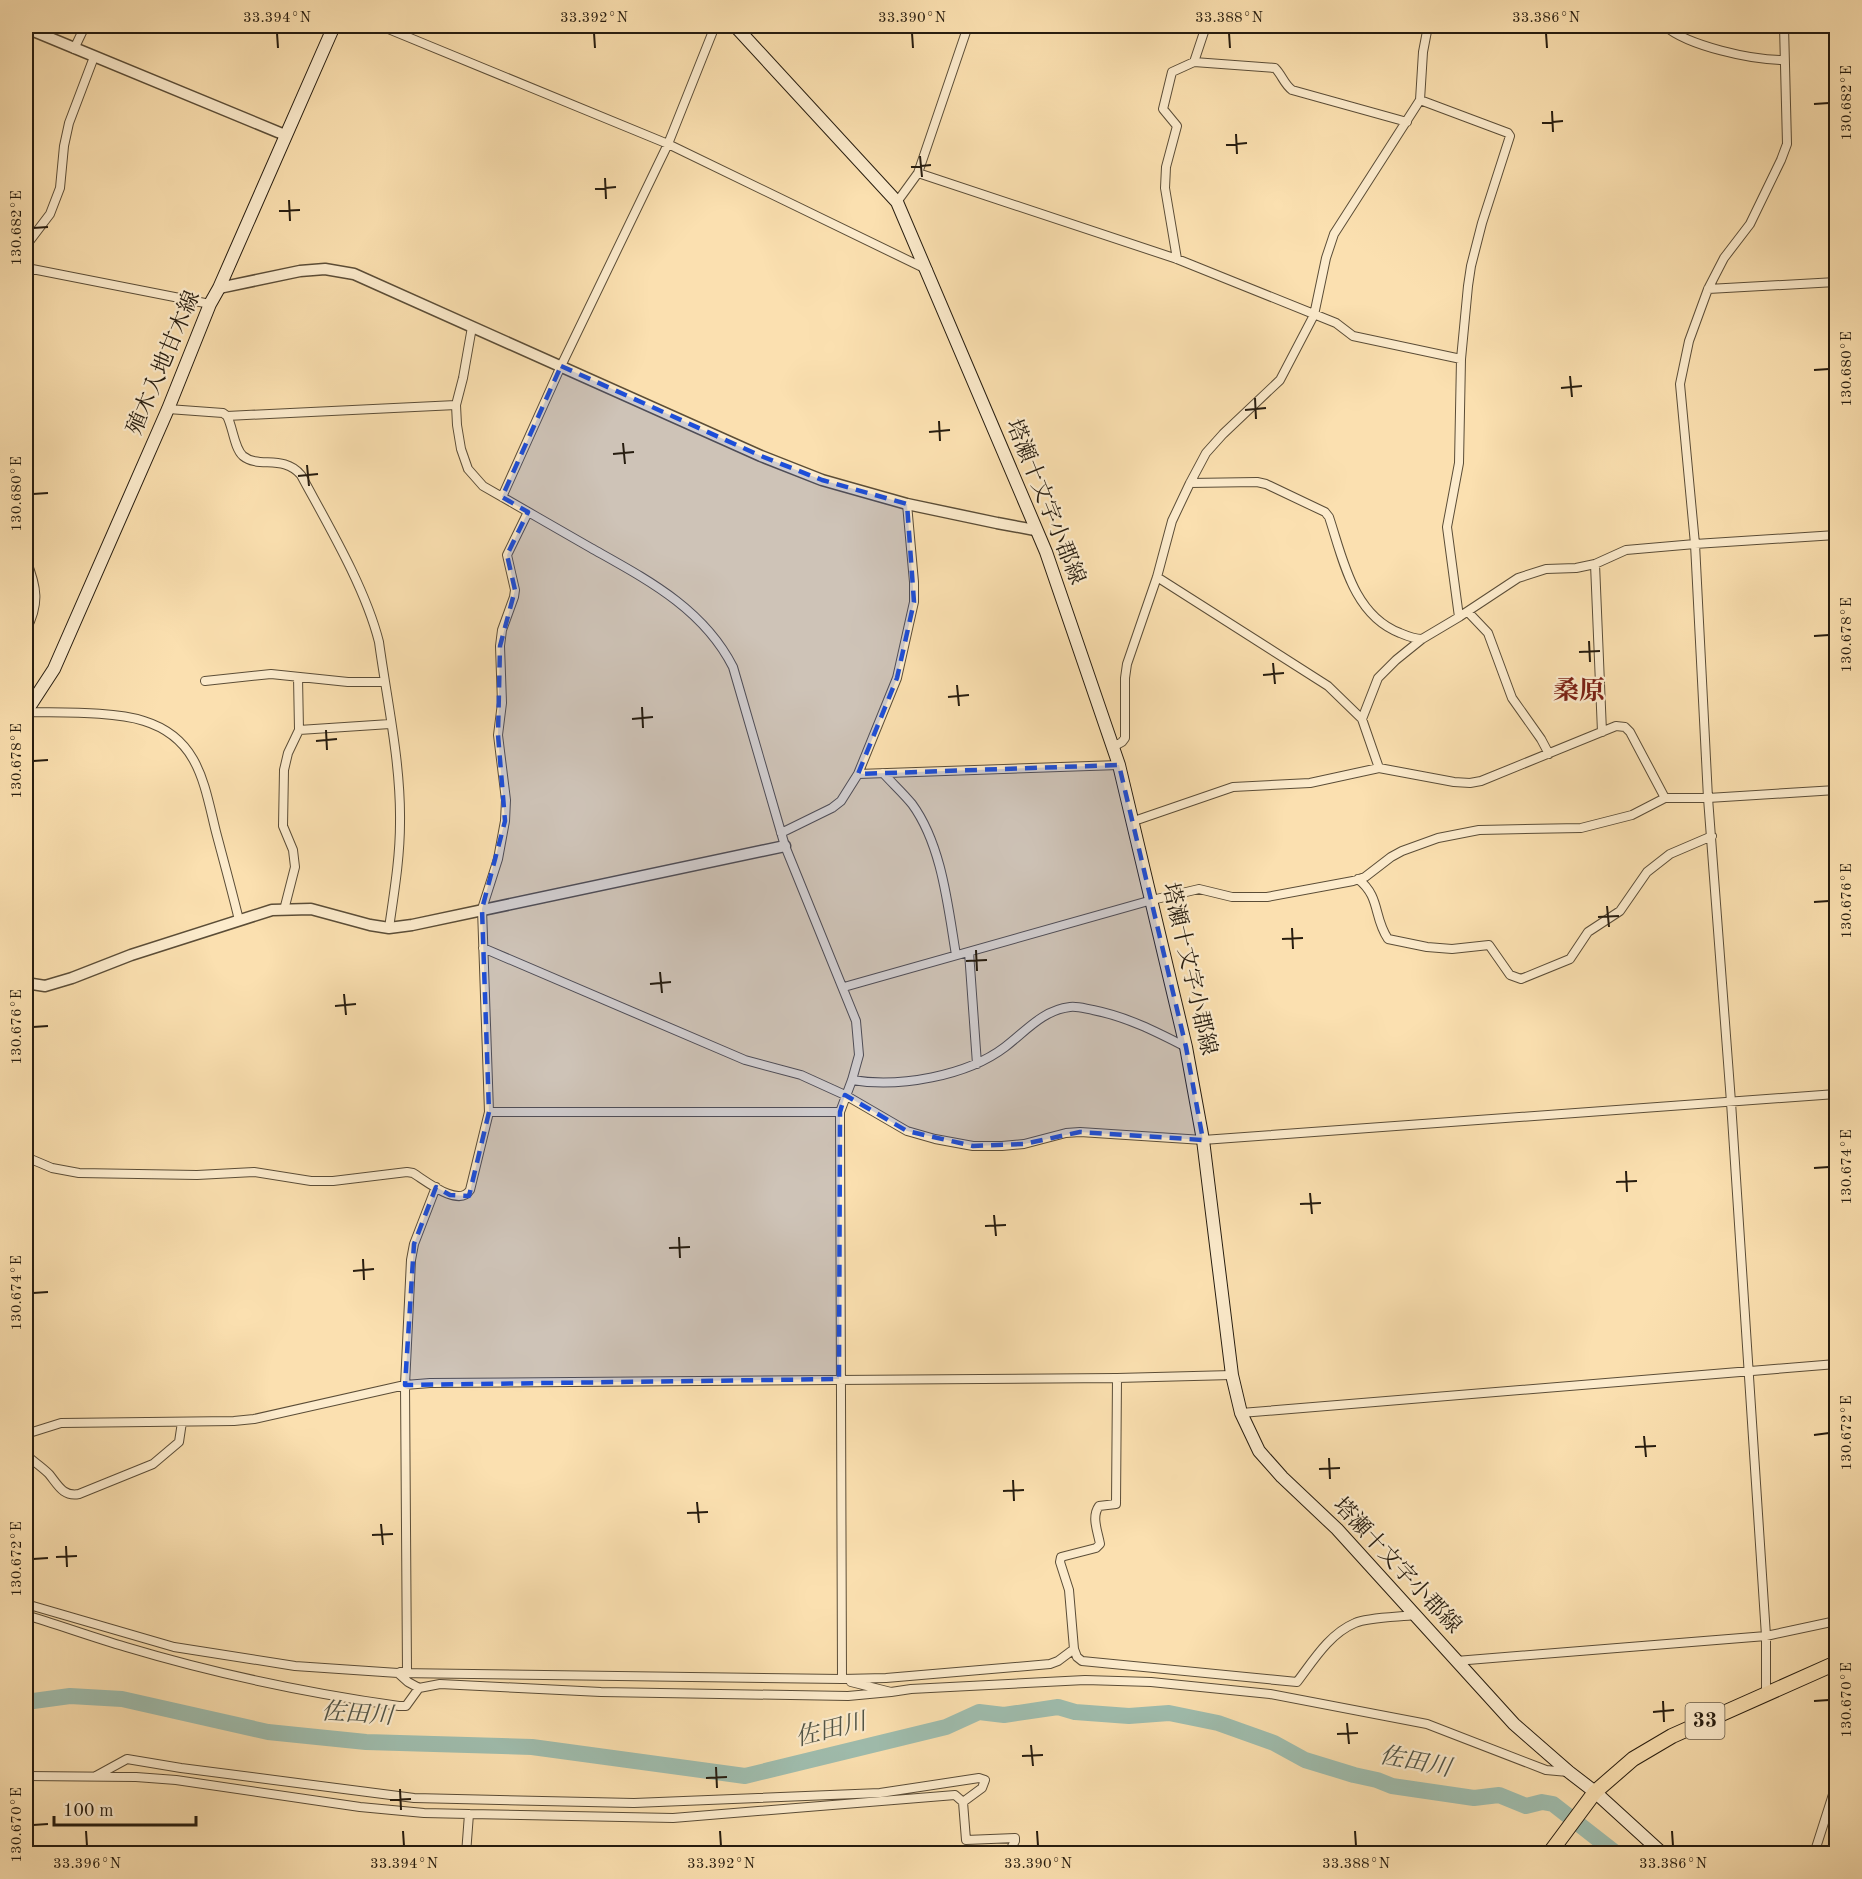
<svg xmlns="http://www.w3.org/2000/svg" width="1862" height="1879" font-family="'Old Standard TT','Noto Serif JP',serif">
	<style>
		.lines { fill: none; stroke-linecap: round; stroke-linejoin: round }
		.river { stroke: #9fbdae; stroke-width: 16 }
		.minor-casing { stroke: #5b4d37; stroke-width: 10 }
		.tertiary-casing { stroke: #5b4d37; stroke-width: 13 }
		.secondary-casing { stroke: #261c0f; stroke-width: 14 }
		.primary-casing { stroke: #261c0f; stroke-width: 16 }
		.minor { stroke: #fcebcc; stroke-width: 8 }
		.tertiary { stroke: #fcebcc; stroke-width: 10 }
		.secondary { stroke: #fcebcc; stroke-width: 12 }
		.primary { stroke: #fbe0b0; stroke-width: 14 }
		.marked { fill: #1d4ed8; fill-opacity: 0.2; stroke: #1d4ed8; stroke-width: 4.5; stroke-dasharray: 12 8; stroke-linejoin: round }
		.ticks { fill: none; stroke: #261c0f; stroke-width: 2 }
		.labels { text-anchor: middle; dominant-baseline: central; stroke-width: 4.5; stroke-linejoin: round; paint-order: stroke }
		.shield { fill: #fcebcc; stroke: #665a48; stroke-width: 1.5 }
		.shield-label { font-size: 21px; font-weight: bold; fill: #261c0f }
		.street-label { font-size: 22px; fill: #261c0f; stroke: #fcebcc }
		.water-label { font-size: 24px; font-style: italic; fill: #505447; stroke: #fcebcc }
		.quarter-label { font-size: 26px; font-weight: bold; fill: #7a1f14; stroke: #fcebcc }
		.neatline { fill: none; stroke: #261c0f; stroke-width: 2 }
		.ticks-label { font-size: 15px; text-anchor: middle; fill: #261c0f }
	</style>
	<rect width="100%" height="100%" fill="#fbe0b0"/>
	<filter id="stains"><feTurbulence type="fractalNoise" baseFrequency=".00333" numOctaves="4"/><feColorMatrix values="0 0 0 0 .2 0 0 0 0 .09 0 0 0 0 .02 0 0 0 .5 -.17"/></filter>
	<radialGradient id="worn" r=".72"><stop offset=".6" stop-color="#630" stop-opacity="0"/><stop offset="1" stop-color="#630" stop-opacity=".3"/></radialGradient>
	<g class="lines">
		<path class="river" d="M26,1702L70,1696L122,1699L268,1732L366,1742L532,1747L745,1776L946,1727L979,1712L1004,1715L1058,1707L1075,1712L1129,1716L1169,1713L1218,1723L1274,1743L1305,1760L1354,1775L1377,1780L1392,1786L1474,1798L1499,1795L1526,1806L1542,1802L1553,1804L1617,1854"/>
		<defs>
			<path id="minor" d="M381,26L668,144L928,270
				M1665,26C1688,46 1752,60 1783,60
				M1784,26H1796
				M74,49L85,26
				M1194,62L1206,26
				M1420,100L1508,133L1510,136L1482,223L1471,266L1468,286L1461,359L1459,463L1447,527L1459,617
				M918,173L1177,259L1336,323L1353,336L1461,359
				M897,202L918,173L968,26
				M1177,259L1165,188L1166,167L1177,126L1163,109L1172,72L1194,62L1275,68C1282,75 1284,84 1292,90L1407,122
				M27,268L210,304
				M1708,289L1836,282
				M472,327L463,378L456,405L457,425L461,449L468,469L483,486C519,507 555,527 591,548C646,579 703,608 733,667L785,846L856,1021L859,1055L852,1080L840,1112L842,1679
				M168,409L223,413L227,416L456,405
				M227,416C233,427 234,448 243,456C259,469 283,454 301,475C328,525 365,587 379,642C387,701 401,763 400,823C400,858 394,893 389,928
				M26,431L28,243L50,214L60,188L64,146L69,123L94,57
				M26,433L29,453L26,476
				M1190,483L1257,482L1266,484L1325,512L1329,517C1343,559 1353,615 1400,633C1407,636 1414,639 1422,639
				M502,497L561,366L668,144L715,26
				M26,560C37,587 40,604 26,630
				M1595,564L1602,732
				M1157,577L1328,686L1362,719L1379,768
				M1468,612L1488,633L1512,698L1541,739L1549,754
				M205,681L271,674L348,682H384
				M26,690L31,704
				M26,712C60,713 113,711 144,721C199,738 204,784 216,832C224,862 232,891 239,920
				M1362,719L1378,678L1396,660L1422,639L1459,617L1518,578L1546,569L1576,568L1595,564L1626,550L1695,544L1836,535
				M299,730L390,724
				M1113,747L1122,742L1125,738V678L1127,664L1157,577L1172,521L1190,483L1206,453L1223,434L1280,380L1314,315L1326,258L1334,234L1420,100L1423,52L1428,26
				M883,773C893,784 903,793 912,804C942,845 948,907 956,955
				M858,774L1119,765
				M1134,821L1233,787L1310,783L1379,768L1454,782L1470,783L1481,781L1616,726L1625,727L1630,732L1665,798
				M781,833L832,808L841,801L858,774L897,678L914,602V582L907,504
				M1358,879C1381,897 1373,917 1388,939L1427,947L1452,949L1489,945L1510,975L1521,979L1570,959L1588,932L1620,911L1647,872L1670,854L1712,836
				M284,910L295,867L293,850L283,826L284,770L288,753L299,730L298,677
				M483,948L745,1060L801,1075L845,1095L907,1131L935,1139L973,1146H1002L1024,1144L1066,1133L1080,1132L1203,1140L1836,1094
				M969,952L977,1064
				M844,987L1152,900L1199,889L1232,897H1267L1353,881L1365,877L1391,857L1402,851L1438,838L1479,830L1581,828L1632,815L1665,798H1708L1836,790
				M852,1080C899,1088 967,1076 1005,1047C1026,1031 1043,1010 1070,1007C1078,1006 1086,1009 1093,1010C1127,1017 1155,1031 1186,1047
				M489,1112H840
				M26,1157L52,1168L79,1173L197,1175L254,1172L311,1181H333L407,1172L413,1173C426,1181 459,1208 470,1190L489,1112L482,909L498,859L505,821L506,800L498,735L502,703L500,646L502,630L514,597L515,590L507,555L528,512
				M1117,1378L1116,1504L1099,1506C1091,1517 1098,1532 1100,1544L1096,1548L1061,1557L1060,1562L1069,1590L1074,1649L1077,1657L1082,1661L1297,1682C1313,1661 1329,1634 1355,1623C1368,1617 1400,1617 1415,1615
				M1241,1413L1836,1364
				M26,1434L61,1423L234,1421L254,1419L405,1385L430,1383L1117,1378L1232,1375
				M26,1455C33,1461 42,1467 49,1474C58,1485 63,1497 79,1494L153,1464L179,1442L182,1422
				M26,1604L174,1647L295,1666L398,1673L842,1679L886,1678L1050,1664L1058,1661L1074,1649
				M26,1615C59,1625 92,1637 126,1647C216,1674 307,1693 399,1706H406L419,1688L440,1684L601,1692L848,1696L891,1692
				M1456,1661L1766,1636L1836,1621
				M400,1672L407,1670L405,1385L411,1260L414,1244L436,1187
				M398,1673L408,1682L419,1688
				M851,1682L891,1692L911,1689L1085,1680L1151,1682L1270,1694L1427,1724L1546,1770L1568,1772
				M1766,1694V1636L1731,1102L1708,798L1695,544L1680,384L1689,341L1708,289L1724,258L1750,224L1781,160L1787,144L1784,26
				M26,1776L136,1777L176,1780L360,1807L424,1813L469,1814L673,1818L955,1795L963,1802L966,1840L1015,1838V1841L1008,1854
				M96,1776L127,1759L181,1768L414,1798L634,1803L880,1793L979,1778L985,1780L982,1788L963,1802
				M466,1854L469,1814
				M1814,1854L1836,1785"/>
			<path id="tertiary" d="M26,28L285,135
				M219,288L300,271L325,269L354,274L761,456L822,480L907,504L997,523L1035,530
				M26,983L45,986L72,978L131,955L272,910L311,909L370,925L389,928L412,925L785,846"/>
			<path id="secondary" d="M735,26L897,202L1046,552L1119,765L1186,1047L1203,1140L1232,1375L1241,1413L1259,1451L1282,1477L1337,1529L1514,1724L1569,1772L1595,1792L1663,1854
				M26,712L54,669L168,409L210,304L219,288L334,26"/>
			<path id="primary" d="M1549,1854L1595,1792L1633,1759L1672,1736L1836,1663"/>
		</defs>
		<use href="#minor" class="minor-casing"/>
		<use href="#tertiary" class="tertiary-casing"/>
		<use href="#secondary" class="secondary-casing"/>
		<use href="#primary" class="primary-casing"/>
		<use href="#minor" class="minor"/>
		<use href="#tertiary" class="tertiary"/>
		<use href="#secondary" class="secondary"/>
		<use href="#primary" class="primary"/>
	</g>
	<path class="marked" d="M561,366L761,456L822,480L907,504L914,602L897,678L858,774L1119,765L1186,1047L1203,1140L1080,1132L1024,1144L973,1146L907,1131L845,1095L840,1112L839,1379L405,1385L414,1244L436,1187L450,1195L469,1196L489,1112L482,909L505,821L498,735L500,646L515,590L507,555L528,512L502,497Z"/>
	<path class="ticks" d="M277,33L278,48M594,33L595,48M912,33L913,48M1229,33L1230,48M1546,33L1547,48M1814,104L1829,103M1552,111L1553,132M1542,123L1563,121M1236,134L1237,154M1226,145L1247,143M920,156L922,177M911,167L931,165M605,178L606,199M595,189L616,187M289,200L290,221M279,211L300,210M33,228L48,227M1814,370L1829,369M1570,376L1572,397M1561,388L1582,386M1255,398L1256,419M1245,410L1266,408M939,421L940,441M929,432L950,430M623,443L625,464M613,454L634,452M307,465L309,486M298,476L318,474M33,494L48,493M1814,636L1829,635M1589,641L1590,662M1579,652L1600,651M1273,663L1275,684M1263,675L1284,673M957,685L959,706M948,697L969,695M642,707L643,728M632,719L653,717M326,730L327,750M316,741L337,739M33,761L48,760M1814,902L1829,901M1607,906L1609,927M1598,917L1619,916M1292,928L1293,949M1282,939L1303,938M976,950L977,971M966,961L987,960M660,972L662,993M650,984L671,982M344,994L346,1015M335,1006L356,1004M33,1027L48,1026M1814,1168L1829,1167M1626,1171L1627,1192M1616,1182L1637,1181M1310,1193L1312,1214M1300,1204L1321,1203M994,1215L996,1236M985,1226L1006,1225M679,1237L680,1258M669,1248L690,1247M363,1259L364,1280M353,1271L374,1269M33,1293L48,1292M1814,1435L1829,1433M1644,1436L1646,1457M1635,1447L1656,1446M1329,1458L1330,1479M1319,1469L1340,1468M1013,1480L1014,1501M1003,1491L1024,1490M697,1502L699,1523M687,1513L708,1512M381,1524L383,1545M372,1535L393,1534M66,1546L67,1567M56,1557L77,1556M33,1559L48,1558M1663,1701L1664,1722M1814,1701L1829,1700M1653,1712L1674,1710M1347,1723L1349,1744M1337,1734L1358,1733M1031,1745L1033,1766M1022,1756L1043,1755M716,1767L717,1788M706,1778L727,1777M400,1789L401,1810M390,1800L411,1799M33,1825L48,1824M86,1831L87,1846M403,1831L404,1846M720,1831L721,1846M1037,1831L1038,1846M1355,1831L1356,1846M1672,1831L1673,1846"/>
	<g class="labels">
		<rect class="shield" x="1685.5" y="1703" width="39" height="36" rx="4.5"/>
		<g class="shield-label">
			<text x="1705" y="1721">33</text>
		</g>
		<g class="street-label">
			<text transform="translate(164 363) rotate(-67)">殖木入地甘木線</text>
			<text transform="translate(1045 502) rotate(68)">塔瀬十文字小郡線</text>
			<text transform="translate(1189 969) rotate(77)">塔瀬十文字小郡線</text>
			<text transform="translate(1397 1566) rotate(47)">塔瀬十文字小郡線</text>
		</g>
		<g class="water-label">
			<text transform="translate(357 1715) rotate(4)">佐田川</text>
			<text transform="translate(831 1731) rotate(-14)">佐田川</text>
			<text transform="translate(1415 1763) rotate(11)">佐田川</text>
		</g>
		<g class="quarter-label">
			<text x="1579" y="692">桑原</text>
		</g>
	</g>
	<rect width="1862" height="1879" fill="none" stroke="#fbe0b0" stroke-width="66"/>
	<path d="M54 1816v9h142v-9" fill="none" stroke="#261c0f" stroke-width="3"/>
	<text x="63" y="1816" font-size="18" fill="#261c0f" stroke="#fcebcc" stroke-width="4.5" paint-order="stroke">100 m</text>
	<rect x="33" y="33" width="1796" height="1813" class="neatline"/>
	<g class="ticks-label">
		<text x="277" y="22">33.394°N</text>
		<text x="594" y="22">33.392°N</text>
		<text x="912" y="22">33.390°N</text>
		<text x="1229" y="22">33.388°N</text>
		<text x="1546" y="22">33.386°N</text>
		<text transform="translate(1846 103) rotate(-90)" y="5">130.682°E</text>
		<text transform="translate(16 228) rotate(-90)" y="5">130.682°E</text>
		<text transform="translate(1846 369) rotate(-90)" y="5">130.680°E</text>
		<text transform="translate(16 494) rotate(-90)" y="5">130.680°E</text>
		<text transform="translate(1846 635) rotate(-90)" y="5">130.678°E</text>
		<text transform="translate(16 761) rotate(-90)" y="5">130.678°E</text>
		<text transform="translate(1846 901) rotate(-90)" y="5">130.676°E</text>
		<text transform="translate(16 1027) rotate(-90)" y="5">130.676°E</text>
		<text transform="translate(1846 1167) rotate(-90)" y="5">130.674°E</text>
		<text transform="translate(16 1293) rotate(-90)" y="5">130.674°E</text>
		<text transform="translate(1846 1433) rotate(-90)" y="5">130.672°E</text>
		<text transform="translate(16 1559) rotate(-90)" y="5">130.672°E</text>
		<text transform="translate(1846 1700) rotate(-90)" y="5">130.670°E</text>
		<text transform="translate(16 1825) rotate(-90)" y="5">130.670°E</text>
		<text x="87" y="1868">33.396°N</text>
		<text x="404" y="1868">33.394°N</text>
		<text x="721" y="1868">33.392°N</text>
		<text x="1038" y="1868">33.390°N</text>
		<text x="1356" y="1868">33.388°N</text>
		<text x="1673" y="1868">33.386°N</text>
	</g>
	<rect width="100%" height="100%" filter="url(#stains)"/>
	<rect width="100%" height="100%" fill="url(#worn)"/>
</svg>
